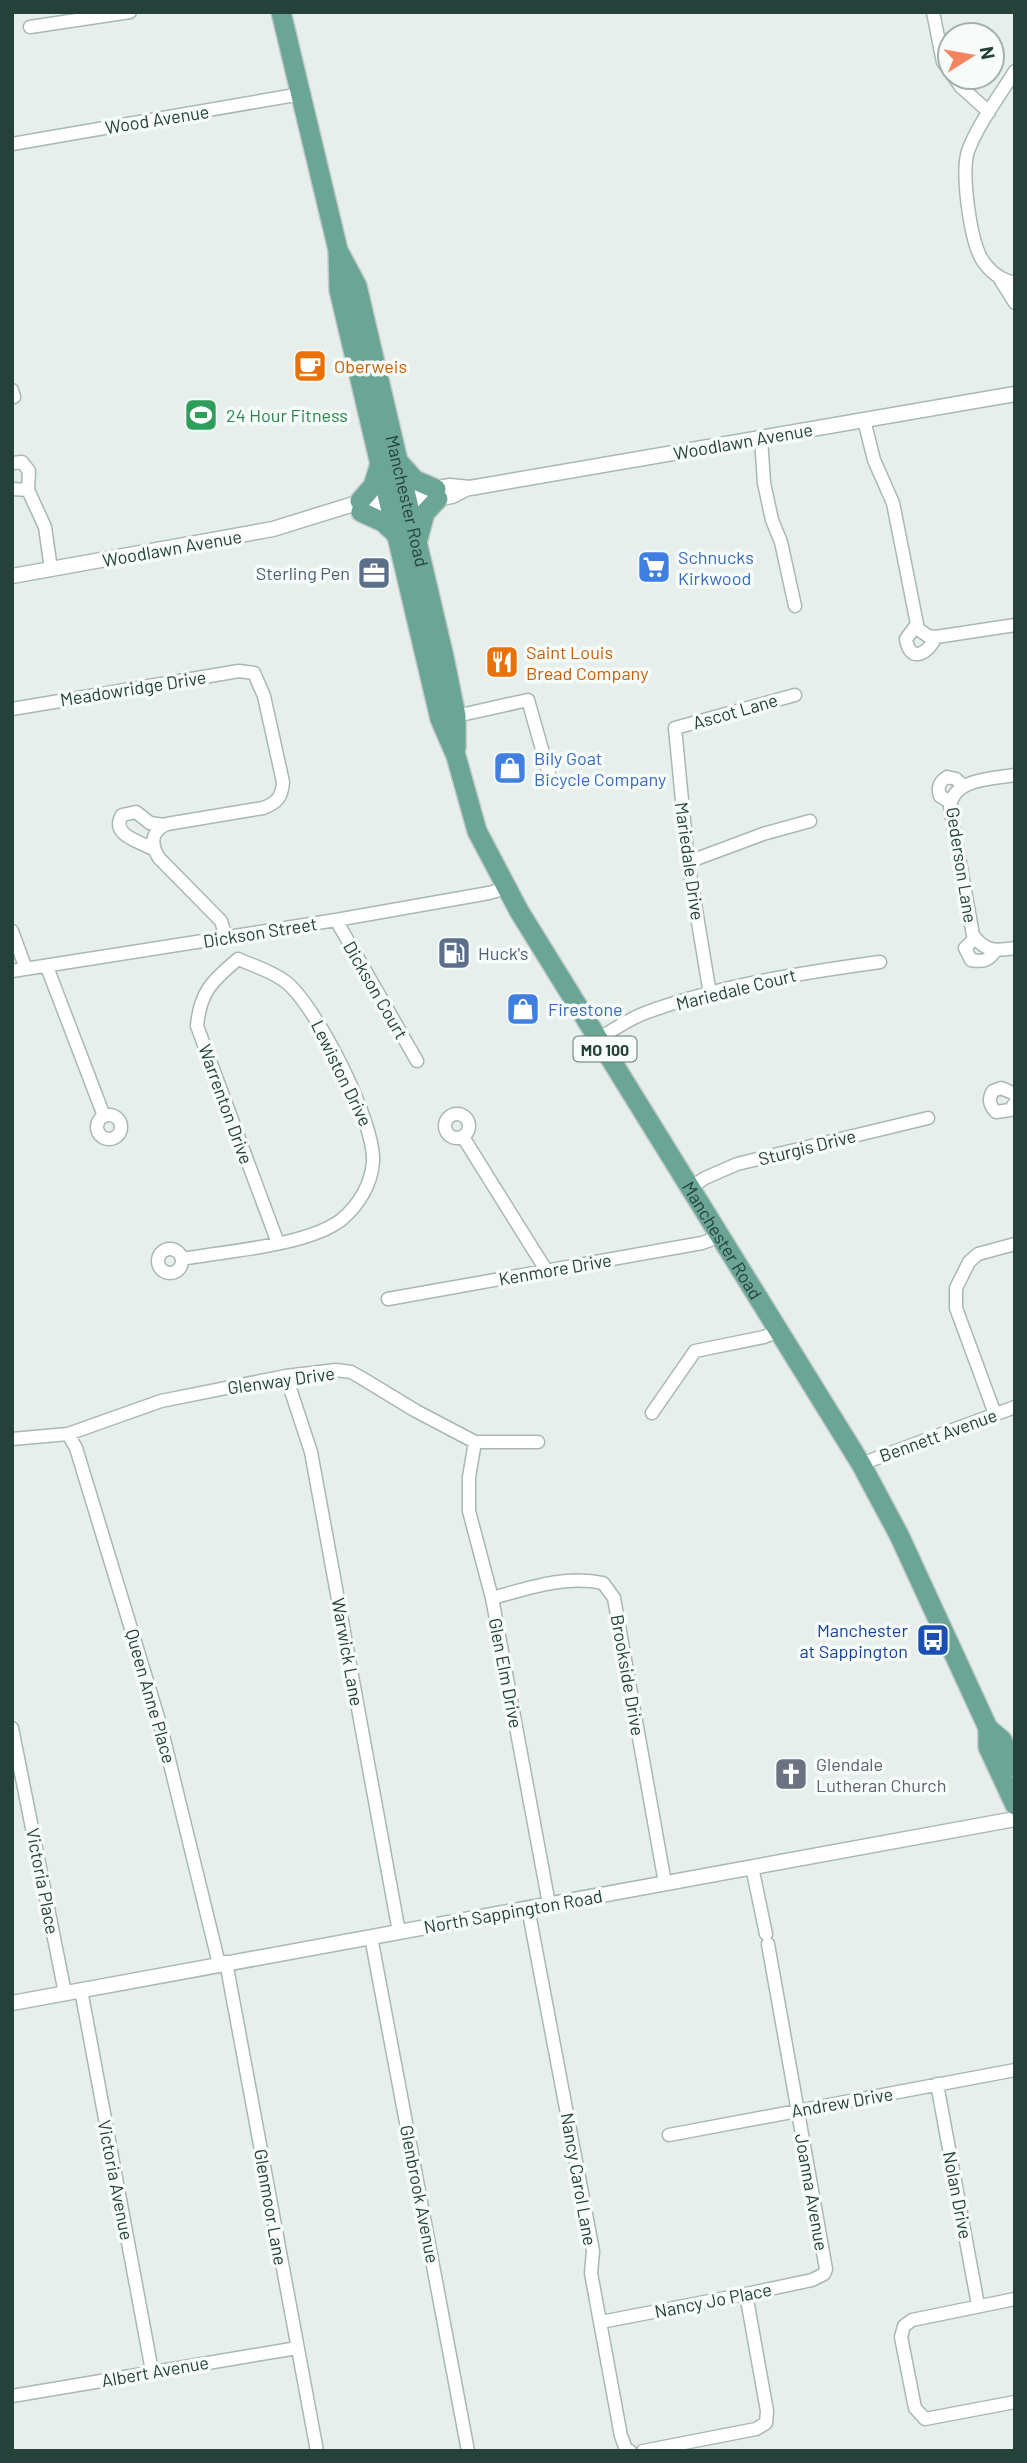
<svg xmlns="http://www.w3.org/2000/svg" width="1027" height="2463" font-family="Barlow,sans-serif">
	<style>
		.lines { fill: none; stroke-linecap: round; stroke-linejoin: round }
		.minor-casing { stroke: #a8b8b2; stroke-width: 15 }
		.tertiary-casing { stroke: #a8b8b2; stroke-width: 17 }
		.primary-casing { stroke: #c2cac8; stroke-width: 22 }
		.minor { stroke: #fff; stroke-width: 12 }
		.tertiary { stroke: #fff; stroke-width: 14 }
		.primary { stroke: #6aa596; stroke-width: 19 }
		.labels { text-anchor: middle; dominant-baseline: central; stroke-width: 7; stroke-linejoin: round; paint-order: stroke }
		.shield { fill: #f7fbf9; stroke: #637a73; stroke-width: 2 }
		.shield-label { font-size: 16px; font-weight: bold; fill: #24423a }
		.street-label { font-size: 18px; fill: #24423a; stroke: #f7fbf9 }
		.food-label { font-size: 18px; fill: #c56008; stroke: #f7fbf9; text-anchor: start }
		.leisure-label { font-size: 18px; fill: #27864d; stroke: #f7fbf9; text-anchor: start }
		.shop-label { font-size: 18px; fill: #366cbe; stroke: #f7fbf9; text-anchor: start }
		.service-label { font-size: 18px; fill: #4e5e75; stroke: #f7fbf9; text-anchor: end }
		.transit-label { font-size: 18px; fill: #164399; stroke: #f7fbf9; text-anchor: end }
		.worship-label { font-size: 18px; fill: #5b616d; stroke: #f7fbf9; text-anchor: start }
	</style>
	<rect width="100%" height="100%" fill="#e6efeb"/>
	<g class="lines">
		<defs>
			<path id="minor" d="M933,12L943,62L950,71
				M30,27L130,12
				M1015,71C1000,95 978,124 968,151C961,173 970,237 981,258C989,271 1000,280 1015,283
				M954,77L961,87L989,112
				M12,144L301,94
				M1000,279L1015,303
				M12,390L14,397
				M864,420L874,460L893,503L918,629L928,636L936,637L1015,625
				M761,438L764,483L772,520L781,542L795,606
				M12,463L22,462L29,471L28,490L45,527L51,569
				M12,489L28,490
				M917,624L906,639C910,664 928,654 936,637
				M12,709L239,671L254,673L264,696L283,782C282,797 277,803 263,808L167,824C151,831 150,844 159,858L221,921L226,937
				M456,716L528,700L549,774
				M1015,775C993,779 953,778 950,807L973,935C985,952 996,951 1015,948
				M950,802L940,796C937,787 939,782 947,777L956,779L963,786
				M153,849C139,841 110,835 122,815L136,812L150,823L164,825
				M688,862L763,834L810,821
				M336,920L417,1061
				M12,931L26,969
				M975,938L965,948L971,960C982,962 989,961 995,951
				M238,959C212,981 200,992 197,1026L278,1243
				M47,967L104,1116
				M12,971L336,920L489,893L506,888
				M710,994L688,862L675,728L795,695
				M598,1039C613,1030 629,1019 645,1013C720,985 801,973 880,962
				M1015,1094L1001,1088L993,1091C988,1099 989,1105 996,1112L1010,1110L1015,1103
				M445 1126a12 12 0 1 1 24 0a12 12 0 1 1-24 0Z
				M97 1127a12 12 0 1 1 24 0a12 12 0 1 1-24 0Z
				M463,1137L546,1270
				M690,1188L705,1178L737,1164L928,1118
				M158 1261a12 12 0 1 1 24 0a12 12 0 1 1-24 0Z
				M182,1259C225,1251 307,1246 341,1220C358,1206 372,1184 373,1161C375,1122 317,1007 286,982C272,971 254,966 238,959
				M388,1299L702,1243L721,1236
				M286,1376L311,1452L399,1932
				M652,1413L695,1351L764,1337L779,1331
				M995,1414L956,1308V1288L969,1262L978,1254L1015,1244
				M68,1434L76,1448L161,1727L219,1964
				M12,1439L68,1434L161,1401L286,1376L336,1370L351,1372L360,1377L416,1411L475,1442H538
				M475,1442L469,1477V1511L492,1598L549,1904
				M861,1464L1015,1407
				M492,1598C529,1588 565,1575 603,1583L614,1598L665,1883
				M12,1728L65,1993
				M752,1867L766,1934
				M528,1908L593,2251L591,2273L621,2436L626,2449L630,2451
				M371,1937L468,2451
				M226,1962L317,2451
				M81,1990L152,2371
				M937,2084L978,2305
				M669,2135L1015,2070
				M1015,2299L912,2320L904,2326L901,2337L915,2408L925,2419L1015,2402
				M601,2322L746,2294L812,2280L824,2274L826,2269L768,1944
				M12,2396L297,2348
				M643,2451L756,2429L766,2423L767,2411L746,2294"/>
			<path id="tertiary" d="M360,512L452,496L466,489
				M12,576L273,529L373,498L450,486L470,488L1015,394
				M12,2003L1015,1819"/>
			<g id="primary">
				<path id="s1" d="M281,12L338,250L339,290L440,719L456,756L477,831L519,911L861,1464L899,1535L988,1728L1002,1740L1015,1767"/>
				<path id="s2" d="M340,254L357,286L444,657L456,716V748"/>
				<path d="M398,461L415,480L436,489"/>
				<path d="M360,501L373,486L380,464"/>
				<path d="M361,512L383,522L398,536"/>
				<path d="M418,539L425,513L438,499"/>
				<path d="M988,1728V1747L1015,1805"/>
			</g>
		</defs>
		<use href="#minor" class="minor-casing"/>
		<use href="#tertiary" class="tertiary-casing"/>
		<use href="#primary" class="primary-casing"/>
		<use href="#minor" class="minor"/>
		<use href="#tertiary" class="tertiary"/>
		<use href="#primary" class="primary"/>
	</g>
	<defs>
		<symbol id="cafe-square" viewBox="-11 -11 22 22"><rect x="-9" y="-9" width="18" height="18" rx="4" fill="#e8710a" stroke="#f7fbf9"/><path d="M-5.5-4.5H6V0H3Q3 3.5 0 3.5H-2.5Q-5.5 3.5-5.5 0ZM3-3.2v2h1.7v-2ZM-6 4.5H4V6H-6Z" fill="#fff"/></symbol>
		<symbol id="stadium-square" viewBox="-11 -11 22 22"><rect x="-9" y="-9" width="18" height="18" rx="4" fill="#2e9e5b" stroke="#f7fbf9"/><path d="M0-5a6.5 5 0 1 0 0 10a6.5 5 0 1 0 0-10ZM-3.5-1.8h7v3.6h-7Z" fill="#fff"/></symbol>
		<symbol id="supermarket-square" viewBox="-11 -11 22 22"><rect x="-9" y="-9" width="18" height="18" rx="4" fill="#3f7fe0" stroke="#f7fbf9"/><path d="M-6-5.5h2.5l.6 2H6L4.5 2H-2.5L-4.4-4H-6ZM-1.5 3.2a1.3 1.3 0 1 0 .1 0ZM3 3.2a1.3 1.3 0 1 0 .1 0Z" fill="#fff"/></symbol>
		<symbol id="office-square" viewBox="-11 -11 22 22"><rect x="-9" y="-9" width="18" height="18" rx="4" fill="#5c6f8a" stroke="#f7fbf9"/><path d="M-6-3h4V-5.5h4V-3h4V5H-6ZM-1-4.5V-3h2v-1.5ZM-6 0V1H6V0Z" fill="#fff"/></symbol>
		<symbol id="restaurant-square" viewBox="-11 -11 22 22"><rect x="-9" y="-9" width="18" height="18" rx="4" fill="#e8710a" stroke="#f7fbf9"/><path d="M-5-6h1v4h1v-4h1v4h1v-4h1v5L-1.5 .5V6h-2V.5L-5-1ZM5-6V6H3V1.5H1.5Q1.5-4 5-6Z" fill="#fff"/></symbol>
		<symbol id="shop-square" viewBox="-11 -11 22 22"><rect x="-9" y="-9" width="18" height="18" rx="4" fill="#3f7fe0" stroke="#f7fbf9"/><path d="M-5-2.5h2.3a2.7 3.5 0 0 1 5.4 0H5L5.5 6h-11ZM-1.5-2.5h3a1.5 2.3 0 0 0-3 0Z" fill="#fff"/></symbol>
		<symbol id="fuel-square" viewBox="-11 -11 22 22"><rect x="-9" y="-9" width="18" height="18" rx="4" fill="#5c6f8a" stroke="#f7fbf9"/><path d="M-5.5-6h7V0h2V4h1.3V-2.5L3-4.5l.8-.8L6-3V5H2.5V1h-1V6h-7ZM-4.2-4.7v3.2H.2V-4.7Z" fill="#fff"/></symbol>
		<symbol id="bus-square" viewBox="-11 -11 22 22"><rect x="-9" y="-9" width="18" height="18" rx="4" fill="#1a4fb4" stroke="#f7fbf9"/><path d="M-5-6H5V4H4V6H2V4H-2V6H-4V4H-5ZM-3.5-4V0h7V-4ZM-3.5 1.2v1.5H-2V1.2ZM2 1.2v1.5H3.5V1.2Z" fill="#fff"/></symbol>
		<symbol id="church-square" viewBox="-11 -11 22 22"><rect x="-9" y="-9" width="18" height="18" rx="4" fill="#6b7280" stroke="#f7fbf9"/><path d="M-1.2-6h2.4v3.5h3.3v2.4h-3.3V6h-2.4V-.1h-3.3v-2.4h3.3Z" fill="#fff"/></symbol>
	</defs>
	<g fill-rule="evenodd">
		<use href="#cafe-square" x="291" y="347" width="38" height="38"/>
		<use href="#stadium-square" x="182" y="396" width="38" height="38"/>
		<use href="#supermarket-square" x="635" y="548" width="38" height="38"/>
		<use href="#office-square" x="355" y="554" width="38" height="38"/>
		<use href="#restaurant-square" x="483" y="643" width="38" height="38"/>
		<use href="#shop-square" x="491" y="749" width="38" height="38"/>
		<use href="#fuel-square" x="435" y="934" width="38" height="38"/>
		<use href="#shop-square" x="504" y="990" width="38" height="38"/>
		<use href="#bus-square" x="914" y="1621" width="38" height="38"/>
		<use href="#church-square" x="772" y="1755" width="38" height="38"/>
	</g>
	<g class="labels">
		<rect class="shield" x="573.5" y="1036.5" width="63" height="25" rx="5"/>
		<g class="shield-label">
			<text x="605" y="1049">MO 100</text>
		</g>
		<g class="street-label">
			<text transform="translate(157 119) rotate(-9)">Wood Avenue</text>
			<text transform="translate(743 441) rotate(-10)">Woodlawn Avenue</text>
			<text stroke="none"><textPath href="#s2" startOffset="257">Manchester Road</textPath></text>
			<text transform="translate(172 548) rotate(-10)">Woodlawn Avenue</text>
			<text transform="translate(133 688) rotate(-9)">Meadowridge Drive</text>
			<text transform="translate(735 711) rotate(-16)">Ascot Lane</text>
			<text transform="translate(690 861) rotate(82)">Mariedale Drive</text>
			<text transform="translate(962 865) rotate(81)">Gederson Lane</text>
			<text transform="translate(260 932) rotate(-9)">Dickson Street</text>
			<text transform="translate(736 989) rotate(-14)">Mariedale Court</text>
			<text transform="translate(376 990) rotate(60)">Dickson Court</text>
			<text transform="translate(342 1073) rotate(64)">Lewiston Drive</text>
			<text transform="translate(226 1104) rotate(70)">Warrenton Drive</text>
			<text transform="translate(807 1147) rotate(-14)">Sturgis Drive</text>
			<text stroke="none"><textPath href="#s1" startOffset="1321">Manchester Road</textPath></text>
			<text transform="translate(555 1269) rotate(-10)">Kenmore Drive</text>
			<text transform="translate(281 1380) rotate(-8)">Glenway Drive</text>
			<text transform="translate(938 1435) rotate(-20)">Bennett Avenue</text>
			<text transform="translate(348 1652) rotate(80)">Warwick Lane</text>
			<text transform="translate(506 1673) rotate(79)">Glen Elm Drive</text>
			<text transform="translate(628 1675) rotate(80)">Brookside Drive</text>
			<text transform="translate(151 1696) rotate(74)">Queen Anne Place</text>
			<text transform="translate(43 1881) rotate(79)">Victoria Place</text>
			<text transform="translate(513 1911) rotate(-10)">North Sappington Road</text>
			<text transform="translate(842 2102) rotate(-10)">Andrew Drive</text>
			<text transform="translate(579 2179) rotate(80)">Nancy Carol Lane</text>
			<text transform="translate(116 2180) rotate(79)">Victoria Avenue</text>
			<text transform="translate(812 2192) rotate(80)">Joanna Avenue</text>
			<text transform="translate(420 2194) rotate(79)">Glenbrook Avenue</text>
			<text transform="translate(958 2195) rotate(79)">Nolan Drive</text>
			<text transform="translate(271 2207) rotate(80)">Glenmoor Lane</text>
			<text transform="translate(713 2300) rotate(-11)">Nancy Jo Place</text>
			<text transform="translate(155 2371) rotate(-10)">Albert Avenue</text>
		</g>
		<g class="food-label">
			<text x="334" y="366">Oberweis</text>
			<text x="526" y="652">Saint Louis<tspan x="526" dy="21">Bread Company</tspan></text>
		</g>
		<g class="leisure-label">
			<text x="226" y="415">24 Hour Fitness</text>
		</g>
		<g class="shop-label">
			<text x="678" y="557">Schnucks<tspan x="678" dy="21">Kirkwood</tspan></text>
			<text x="534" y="758">Bily Goat<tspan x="534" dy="21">Bicycle Company</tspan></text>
			<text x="548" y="1009">Firestone</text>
		</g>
		<g class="service-label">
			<text x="350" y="573">Sterling Pen</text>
			<text x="478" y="953" text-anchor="start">Huck's</text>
		</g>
		<g class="transit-label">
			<text x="908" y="1630">Manchester<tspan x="908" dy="21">at Sappington</tspan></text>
		</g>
		<g class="worship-label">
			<text x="816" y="1764">Glendale<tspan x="816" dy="21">Lutheran Church</tspan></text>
		</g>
	</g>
	<rect width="1027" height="2463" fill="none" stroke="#24423a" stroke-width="28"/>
	<g transform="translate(971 56) rotate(79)"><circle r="33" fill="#f7fbf9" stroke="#a3b1ad" stroke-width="2"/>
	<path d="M0-5L12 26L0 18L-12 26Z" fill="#f4845f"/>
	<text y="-10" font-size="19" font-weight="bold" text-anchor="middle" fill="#24423a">N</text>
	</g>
</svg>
